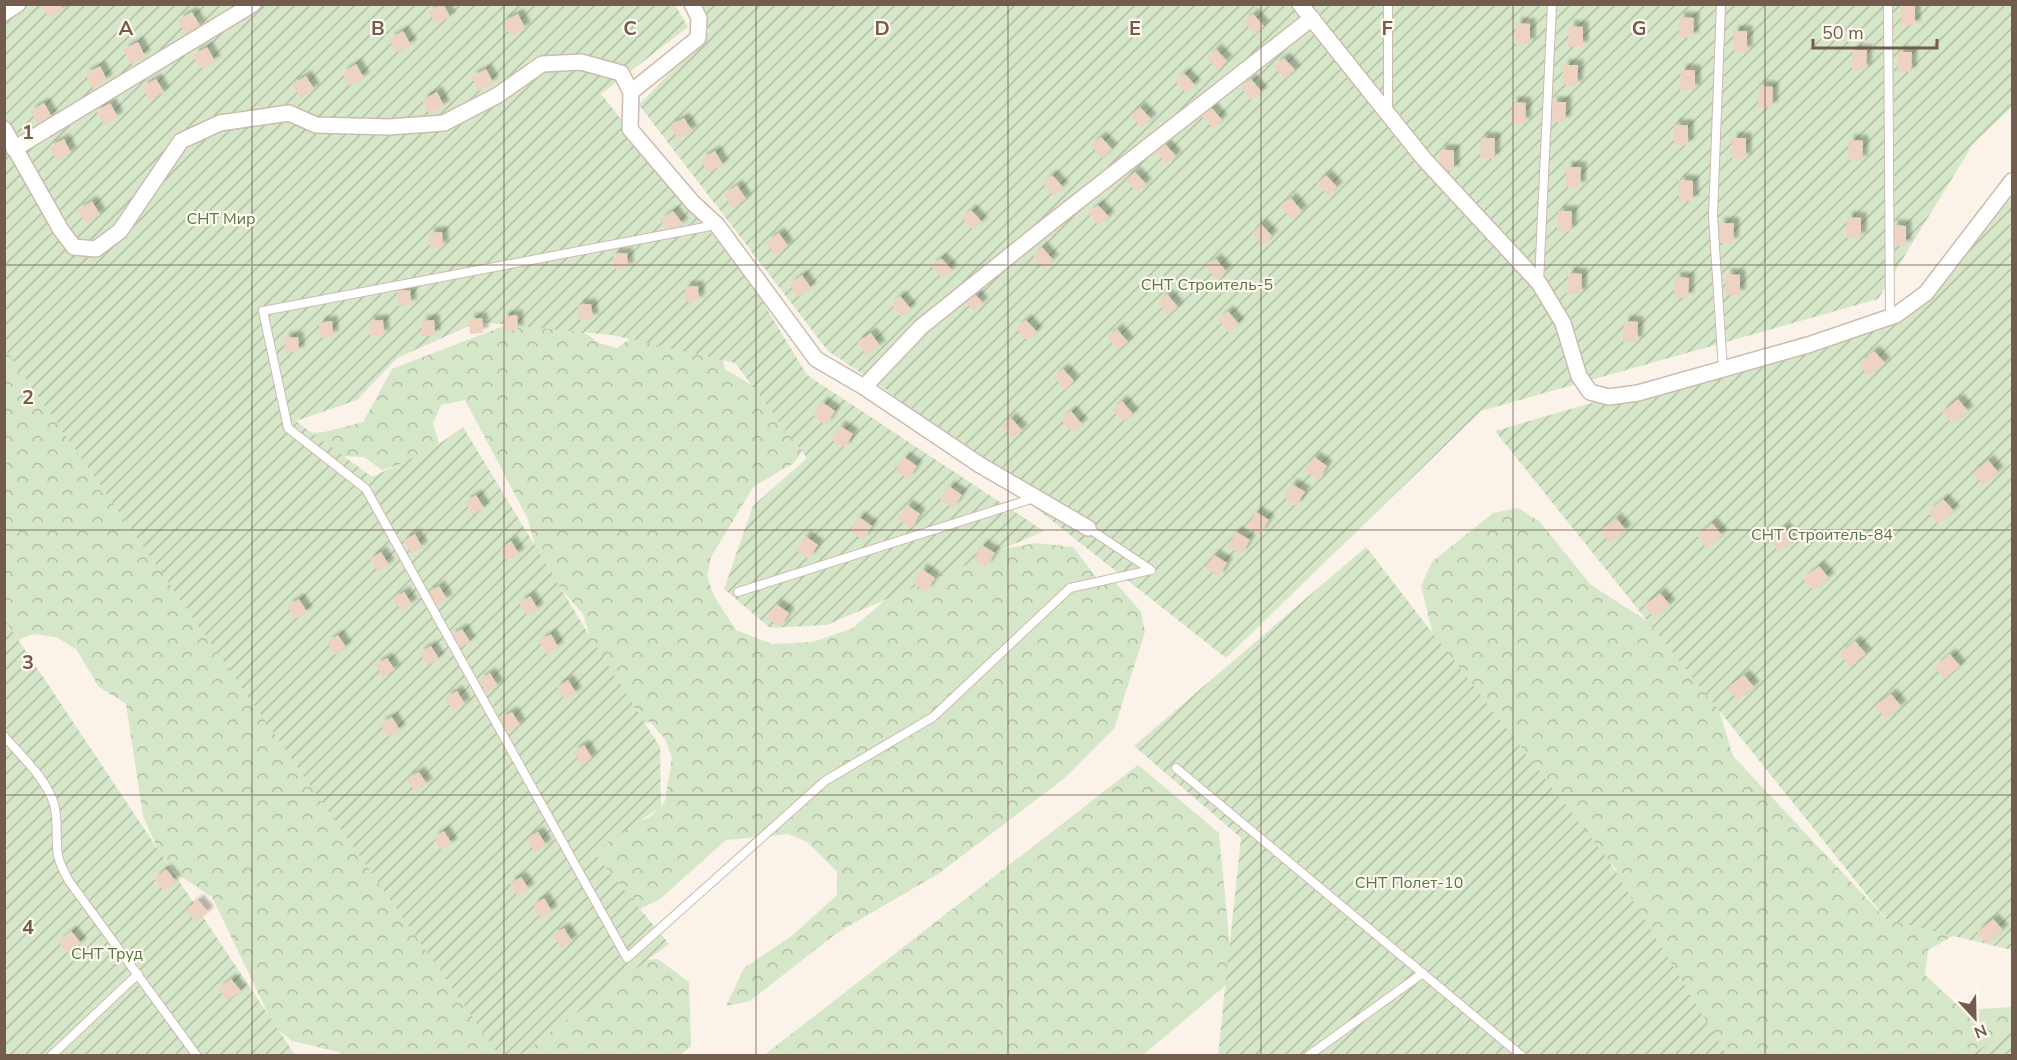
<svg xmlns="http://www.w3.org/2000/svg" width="2017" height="1060" font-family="'Nunito Sans',sans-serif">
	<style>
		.forest { fill: url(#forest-crowns) }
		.garden { fill: url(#garden-furrows) }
		.building { fill: #eed3c2; filter: url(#shadow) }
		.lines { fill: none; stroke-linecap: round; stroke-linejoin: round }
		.lane-casing { stroke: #ccbbaf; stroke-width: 10 }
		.street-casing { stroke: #ccbbaf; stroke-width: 18 }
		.lane { stroke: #fff; stroke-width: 8 }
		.street { stroke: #fff; stroke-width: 15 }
		.grid { fill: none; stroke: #735b4e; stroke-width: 1.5; stroke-opacity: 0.55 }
		.labels { text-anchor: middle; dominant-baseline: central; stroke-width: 4.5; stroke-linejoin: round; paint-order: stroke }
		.park-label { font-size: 16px; fill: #567847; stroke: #fef8ef }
		.grid-label { font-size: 20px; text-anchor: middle; font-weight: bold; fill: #735b4e; stroke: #fef8ef; stroke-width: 4.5; stroke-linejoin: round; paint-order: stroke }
	</style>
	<defs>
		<pattern id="forest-crowns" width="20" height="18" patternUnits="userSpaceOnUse" patternTransform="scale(1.5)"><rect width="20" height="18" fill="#d5e7c8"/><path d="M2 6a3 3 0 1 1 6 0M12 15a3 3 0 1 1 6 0" fill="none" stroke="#b1bea5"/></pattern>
		<pattern id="garden-furrows" width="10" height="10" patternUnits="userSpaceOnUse" patternTransform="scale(1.5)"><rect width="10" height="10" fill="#d5e7c8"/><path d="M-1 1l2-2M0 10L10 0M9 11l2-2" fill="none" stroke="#b1bea5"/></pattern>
		<filter id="shadow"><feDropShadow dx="5.5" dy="-5.5" stdDeviation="1.5" flood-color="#0004"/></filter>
	</defs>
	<rect width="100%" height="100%" fill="#fbf3e9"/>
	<path class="forest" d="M306,127L354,136L423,135L456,185L378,198L317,252L330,277V297L313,312L255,339L226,372L237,406L284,435L324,432L363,422L392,369L501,327L564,319L599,343L617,348L650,325L706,308L726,310L732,331L720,349L725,369L792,409L806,446L794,463L754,486L711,557L707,576L714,596L736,630L772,644L813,642L853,628L885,600L977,554L1036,543L1073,547L1096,577L1116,583L1141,612L1145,632L1114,729L1066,777L938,874L837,933L750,1001L726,1006L744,968L793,935L837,895V872L807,842L788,834L726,840L660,899L618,920L577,897L552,896L532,887L510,851L536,789L575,769L594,772L612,826L632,824L650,817L665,801L672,758L665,739L650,722L630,725L612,711L583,614L539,563L528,519L465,400L441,405L433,423L439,443L424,457L382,470L364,457L341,456L323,470L265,565L260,585L269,644L255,682L261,700L277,688L295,691L309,703L388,859L471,980L514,1020L533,1028L556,1021L638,961L658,959L689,982L691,1046L679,1056H342L339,1052L292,1041L274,1026L212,897L177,874L160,854L143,816L126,704L99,687L76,649L56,637L33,634L13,642L5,635L4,307L82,324L100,317L142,245L157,186L181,155L230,129Z
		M1518,508L1540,522L1591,585L1655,626L1711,684L1733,756L1887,920L2012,903L1928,950L1925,975L1963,1010L2012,1007V1055H1582L1604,892L1616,869L1549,796L1439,660L1421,586L1432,562L1493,513Z
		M1138,765L1219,833L1233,979L1143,1055L763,1056Z"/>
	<path class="garden" d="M4,5H675L688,27L601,94L751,283L807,375L1044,531L827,625L770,628L724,589L753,506L807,458L735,363L612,335L478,322L397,358L357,400L296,421L372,477L432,449L463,427L589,635L660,747L661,807L593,852L669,944L520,1055H499L5,349Z
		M694,5H2012V107L1973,144L1878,299L1481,411L1226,658L885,389L828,351L639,105L709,31Z
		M2012,192V950L1887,920L1495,431L1896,315Z
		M1366,547L1609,861L1727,1055H1218L1241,838L1134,746Z
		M5,620L295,1055H5Z
		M2012,1026V1055H1972Z"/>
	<path class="building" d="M41,4H60L63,9L48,18Z
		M440,5H444L450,17L436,25L428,11Z
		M1901,5H1915V26L1901,25Z
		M192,12L200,26L185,34L178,20Z
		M518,14L525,28L511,36L503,22Z
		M1253,14L1264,26L1255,35L1244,22Z
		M1679,17L1694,18L1693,38H1679Z
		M1516,23L1530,24V44H1515Z
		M1569,26L1583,27V47H1568Z
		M403,31L411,45L396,53L389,39Z
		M1733,31H1747V52L1733,51Z
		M138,42L145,56L131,64L123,50Z
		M207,47L215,61L200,69L193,55Z
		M1216,49L1227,61L1217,70L1207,58Z
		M1852,50H1867L1866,70H1852Z
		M1898,52H1912L1911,72H1897Z
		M1284,58L1295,70L1285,79L1274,66Z
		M356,64L364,78L349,86L342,73Z
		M1563,65H1578L1577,86L1563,85Z
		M100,66L107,80L93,88L85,74Z
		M486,69L493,82L479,91L471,77Z
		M1681,70H1695V90H1680Z
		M1184,73L1195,85L1186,93L1175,81Z
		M306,76L314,89L300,98L292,84Z
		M156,79L164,92L150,101L142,87Z
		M1251,79L1262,92L1252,100L1241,88Z
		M1759,86L1773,87L1772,107H1758Z
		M437,92L444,106L430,114L422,100Z
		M1512,102L1526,103L1525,123H1511Z
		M1552,102H1566L1565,122H1551Z
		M44,103L52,117L38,125L30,111Z
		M110,103L118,117L104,125L96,111Z
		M1140,107L1151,119L1141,128L1131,115Z
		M1211,107L1222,120L1213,128L1202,116Z
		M684,118L692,131L677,139L670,126Z
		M1674,125H1688V145H1674Z
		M1101,137L1112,149L1102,158L1091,145Z
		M1481,138H1495L1494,159L1480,158Z
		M1732,138H1746V159L1731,158Z
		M64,139L71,153L57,161L49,147Z
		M1849,140L1863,141L1862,161L1848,160Z
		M1165,144L1176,156L1167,164L1156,152Z
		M1440,150H1454V171L1439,170Z
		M715,151L723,165L708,173L701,159Z
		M1566,167H1581L1580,187H1566Z
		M1135,172L1146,184L1137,192L1126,180Z
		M1052,175L1063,187L1053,196L1043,183Z
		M1326,175L1337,187L1328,196L1317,183Z
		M1679,180L1693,181V201H1679Z
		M737,185L746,199L733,208L724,195Z
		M1291,198L1302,211L1292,219L1281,207Z
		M92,201L100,215L85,223L78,210Z
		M1098,205L1109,217L1099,226L1088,213Z
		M971,210L982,222L973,230L962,218Z
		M673,211L683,224L669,233L660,220Z
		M1558,211H1572L1571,231H1557Z
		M1847,217L1861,218V238H1846Z
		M1719,223H1734L1733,243H1719Z
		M1261,224L1272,236L1263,245L1252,233Z
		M1892,225L1906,226V246H1892Z
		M442,232L443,247L430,248L429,233Z
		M779,233L788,246L775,255L766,242Z
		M1042,247L1053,260L1044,268L1033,256Z
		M627,253L628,268L615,269L613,254Z
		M941,258L952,270L942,278L931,266Z
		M1216,259L1226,271L1217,280L1206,267Z
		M1568,273L1582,274L1581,294H1567Z
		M1726,274L1740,275V295H1725Z
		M802,275L811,288L798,297L789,285Z
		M1675,277L1689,278L1688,298H1674Z
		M698,286L699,301L686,302L685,287Z
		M410,290L411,305L398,306L397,291Z
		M972,291L983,303L973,311L963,299Z
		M1167,294L1178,307L1169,315L1158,303Z
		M900,296L911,309L901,317L891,304Z
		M591,304L593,319L579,320L578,305Z
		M1228,311L1239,324L1229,332L1218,320Z
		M517,315L518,330L505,332L503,317Z
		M482,318L483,333L470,334L469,319Z
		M383,320L384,335L370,336L369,321Z
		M434,320L435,335L422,336L421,321Z
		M1026,320L1037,332L1027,341L1016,328Z
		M332,321L333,336L320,338L319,323Z
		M1624,321L1638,322L1637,342H1623Z
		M1117,329L1128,342L1118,350L1107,338Z
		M871,333L880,346L866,355L857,342Z
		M298,337L299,352L286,353L284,338Z
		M1874,351L1885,363L1869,376L1859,364Z
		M1063,369L1074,381L1065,390L1054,377Z
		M1958,399L1968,411L1952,424L1942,412Z
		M1122,401L1133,414L1123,422L1112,410Z
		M822,402L835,411L826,425L813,416Z
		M1071,411L1082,424L1072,432L1061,420Z
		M1011,418L1022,430L1013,438L1002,426Z
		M840,426L853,434L845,448L831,440Z
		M904,457L917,466L908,479L895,471Z
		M1314,457L1327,466L1318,480L1305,471Z
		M1988,460L1998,472L1983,485L1973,473Z
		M1292,484L1305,492L1296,506L1283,497Z
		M949,486L962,495L953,508L940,500Z
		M476,495L484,508L473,515L465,502Z
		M1943,499L1954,511L1938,524L1928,512Z
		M907,505L920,514L911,528L898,519Z
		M1256,512L1269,520L1260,534L1247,526Z
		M859,517L872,526L863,540L850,531Z
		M1616,518L1626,530L1611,543L1600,532Z
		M1712,523L1722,535L1707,548L1697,536Z
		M1784,527L1794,539L1779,552L1769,540Z
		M1236,532L1250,540L1241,554L1227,546Z
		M415,534L422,547L411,554L403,541Z
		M805,536L818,545L809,559L796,550Z
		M511,541L519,554L507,561L500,549Z
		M982,545L995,553L986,567L973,559Z
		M381,552L389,565L378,572L370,559Z
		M1214,555L1227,563L1219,577L1205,568Z
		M1819,566L1829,578L1813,591L1803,579Z
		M922,569L935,578L926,592L913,583Z
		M439,586L447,599L436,606L428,593Z
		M404,592L412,604L401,611L393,599Z
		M1660,593L1670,605L1654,618L1644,606Z
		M530,596L538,609L527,616L519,603Z
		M299,599L307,612L295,619L287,606Z
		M776,604L789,613L780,627L767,618Z
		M462,629L470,642L458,649L450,636Z
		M551,634L558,647L547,654L539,641Z
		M338,635L346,647L335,655L327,642Z
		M1855,641L1866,654L1850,667L1840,654Z
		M431,646L439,659L427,666L419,653Z
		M1950,654L1960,666L1945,679L1935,667Z
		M387,658L395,670L383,677L375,665Z
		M490,673L498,686L486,693L479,680Z
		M1744,675L1754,687L1738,700L1728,688Z
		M568,680L576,693L565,700L557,687Z
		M457,691L465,704L453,711L445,698Z
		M1891,694L1901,706L1886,719L1875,707Z
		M512,712L520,725L508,732L500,719Z
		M392,717L400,730L388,737L380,724Z
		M584,745L592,758L581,765L573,752Z
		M419,772L427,784L415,791L407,779Z
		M444,831L452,844L441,850L433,838Z
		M538,832L546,845L535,852L527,839Z
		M166,869L176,881L164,891L154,879Z
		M521,877L529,889L517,896L510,883Z
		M544,898L552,911L541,918L533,905Z
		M198,900L208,912L196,922L186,910Z
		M1993,919L2003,930L1987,944L1977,932Z
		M564,928L572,941L561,948L553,935Z
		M71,931L81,943L68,954L58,942Z
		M231,979L241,991L228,1001L218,989Z"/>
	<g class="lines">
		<defs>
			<path id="lane" d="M1721,4L1713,216L1723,370
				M1888,4L1890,317
				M1388,111V4
				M716,225L263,311L288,428L366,489L627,958L825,781L933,717L1070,588L1151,570L1088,528
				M1539,282L1552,4
				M738,592L1034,498
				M4,736C22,757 46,778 54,804C58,818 56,832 57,846C57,859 63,870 69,881L197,1056
				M1176,768L1522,1056
				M51,1056L138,974
				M1308,1056L1423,973"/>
			<path id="street" d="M692,4L699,18L698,38L631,92L630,129L693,203L717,225L816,359L864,387L921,327L1053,221L1312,18
				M1300,4L1424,159L1539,283L1563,323L1579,376L1590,392L1609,397L1638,393L1808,345L1896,315L1926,293L2012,181
				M4,13L18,4
				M4,129L61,230L74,247L96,249L120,231L181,141L220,123L289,113L316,125L389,127L444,123L498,95L542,64L581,62L621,73L631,92
				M14,149L253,4
				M864,387L980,465L1088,528"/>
		</defs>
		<use href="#lane" class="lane-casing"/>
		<use href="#street" class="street-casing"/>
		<use href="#lane" class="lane"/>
		<use href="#street" class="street"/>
	</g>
	<path class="grid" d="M252,4V1056M504,4V1056M756,4V1056M1008,4V1056M1261,4V1056M1513,4V1056M1765,4V1056M4,265H2012M4,530H2012M4,795H2012"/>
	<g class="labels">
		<g class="park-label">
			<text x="221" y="219">СНТ Мир</text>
			<text x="1207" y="285">СНТ Строитель-5</text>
			<text x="1822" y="535">СНТ Строитель-84</text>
			<text x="1409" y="883">СНТ Полет-10</text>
			<text x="107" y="954">СНТ Труд</text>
		</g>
	</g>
	<g class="grid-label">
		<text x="126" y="35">A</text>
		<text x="378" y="35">B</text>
		<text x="630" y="35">C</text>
		<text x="882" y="35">D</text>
		<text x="1135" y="35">E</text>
		<text x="1387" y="35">F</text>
		<text x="1639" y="35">G</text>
		<text x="28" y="139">1</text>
		<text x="28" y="404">2</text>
		<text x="28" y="669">3</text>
		<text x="28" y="934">4</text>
	</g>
	<rect width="2017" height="1060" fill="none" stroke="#735b4e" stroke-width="12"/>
	<g transform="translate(1975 1018) rotate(158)" stroke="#fef8ef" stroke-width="4.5" paint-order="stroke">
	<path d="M0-4.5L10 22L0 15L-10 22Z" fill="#735b4e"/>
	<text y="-9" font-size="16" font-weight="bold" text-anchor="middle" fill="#735b4e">N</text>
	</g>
	<path d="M1813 39v9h124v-9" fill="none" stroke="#735b4e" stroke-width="3"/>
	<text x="1822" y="39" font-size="18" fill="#735b4e" stroke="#fef8ef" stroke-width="4.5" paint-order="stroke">50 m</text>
</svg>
